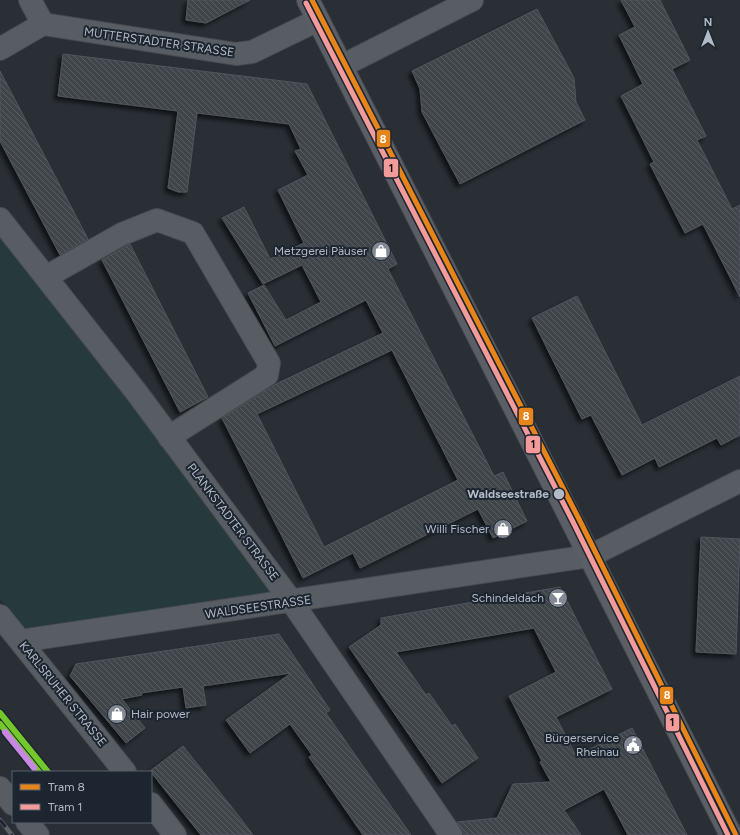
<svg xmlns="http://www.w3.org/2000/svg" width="740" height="835" font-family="Figtree,sans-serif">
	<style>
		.park { fill: #26393b }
		.building { fill: url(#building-back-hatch); stroke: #51565d; fill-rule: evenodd; filter: url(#shadow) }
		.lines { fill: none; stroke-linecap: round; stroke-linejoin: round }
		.minor-casing { stroke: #474b50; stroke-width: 24 }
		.major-casing { stroke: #464b52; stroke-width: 24 }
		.minor { stroke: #585d63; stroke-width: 22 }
		.major { stroke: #5b5f65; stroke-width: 22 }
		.rail-casing { stroke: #5c6067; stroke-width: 4.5 }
		.rail { stroke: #1c2530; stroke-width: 3; stroke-dasharray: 9; stroke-linecap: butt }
		.rail-1-casing { stroke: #1c2530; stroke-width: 9 }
		.rail-2-casing { stroke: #1c2530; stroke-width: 9 }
		.rail-3-casing { stroke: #1c2530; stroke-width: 9 }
		.rail-1 { stroke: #73c82c; stroke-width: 6 }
		.rail-2 { stroke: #73c82c; stroke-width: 6 }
		.rail-3 { stroke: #c787e3; stroke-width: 6 }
		.tram-1-casing { stroke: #1c2530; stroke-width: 8 }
		.tram-2-casing { stroke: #1c2530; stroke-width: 8 }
		.tram-1 { stroke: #e7851a; stroke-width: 5 }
		.tram-2 { stroke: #f39b9b; stroke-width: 5 }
		.stop-dot { fill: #b2bac7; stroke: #1c2530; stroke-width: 1.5 }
		.labels { text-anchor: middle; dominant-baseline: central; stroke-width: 4; stroke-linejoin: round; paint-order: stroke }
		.street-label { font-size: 12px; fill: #b2bac7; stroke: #1c2530 }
		.poi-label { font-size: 12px; fill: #b2bac7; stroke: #1c2530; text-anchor: end }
		.stop-label { font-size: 12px; font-weight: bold; fill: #b2bac7; stroke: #1c2530; text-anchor: end }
		.line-badge { stroke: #1c2530; stroke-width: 1.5 }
		.badge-label { font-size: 11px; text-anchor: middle; font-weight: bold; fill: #fff }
		.pale-badge-label { font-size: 11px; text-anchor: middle; font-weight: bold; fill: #111 }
	</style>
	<defs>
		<pattern id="building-back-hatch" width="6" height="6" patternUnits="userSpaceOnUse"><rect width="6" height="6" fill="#40444a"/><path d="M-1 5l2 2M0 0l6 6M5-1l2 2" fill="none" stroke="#595d63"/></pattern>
		<filter id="shadow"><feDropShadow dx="-3.5" dy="3.5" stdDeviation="2" flood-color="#0009"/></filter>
	</defs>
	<rect width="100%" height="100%" fill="#292f35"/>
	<path class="park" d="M0,221L292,602L27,631L0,598Z"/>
	<path class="building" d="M188,0H250L206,23L186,20Z
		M621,0H660L690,60L672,69L706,136L697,140L732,209L740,205V297L703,224L685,233L650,164L654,162L621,96L643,84L619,35L635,27Z
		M537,9L574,78L576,102L585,120L460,184L422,112L420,89L412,71Z
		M63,54L307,84L397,264L388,269L494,476L503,472L527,521L493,538L478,509L360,568L353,553L303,578L222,418L278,383L383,333L366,300L275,346L248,293L264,285L286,320L321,302L302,265L263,284L222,218L244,207L270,259L304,243L278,190L308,175L295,151L301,149L289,124L197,113L187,192H178L168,188L178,111L58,96ZM392,350L458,480L324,547L257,414Z
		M0,71L88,239L60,255L0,141Z
		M130,244L208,397L180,412L102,260Z
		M577,296L642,425L740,376V435L721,445L717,438L659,467L655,458L622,475L591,415L582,419L532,318Z
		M701,537L740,539L736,654L696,652Z
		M560,587L612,689L556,717L576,756L632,728L687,835H628L604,789L564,810L581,835H463L457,822L497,818L513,784L551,782L540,762L542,761L509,696L556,672L534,628L396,652L426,695L429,693L452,726L455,724L478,758L442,783L349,647L381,625V618Z
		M279,634L330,710L326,713L411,835H363L309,757L312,755L290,724L250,753L226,720L291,673L203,686L206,705L186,708L183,687L141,693L142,695L122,699L145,728L126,743L70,676L76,664Z
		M183,746L238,815L253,835H201L173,800L150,771Z"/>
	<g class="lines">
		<defs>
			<path id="minor" d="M30,0L43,24
				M0,49L43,24L236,54L252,52L318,20
				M342,66L472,0
				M0,219L137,393L292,602L451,835
				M46,277L122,234L157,220L193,233L269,363L267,375L169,437
				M0,616L125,772
				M20,641L590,556L740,481
				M0,788L13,804
				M151,804L175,835
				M27,822L38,835"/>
			<path id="major" d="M308,0L731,835"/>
		</defs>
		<use href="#minor" class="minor-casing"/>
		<use href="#major" class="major-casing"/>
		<use href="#minor" class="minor"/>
		<use href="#major" class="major"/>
		<defs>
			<path id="rail" d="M0,820L12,835"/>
		</defs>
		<use href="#rail" class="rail-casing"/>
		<use href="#rail" class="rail"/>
		<defs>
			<path id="rail-1" d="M0,713L48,772"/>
			<path id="rail-2" d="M0,724L39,772"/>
			<path id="rail-3" d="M5,732L34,768"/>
		</defs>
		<use href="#rail-1" class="rail-1-casing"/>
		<use href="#rail-2" class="rail-2-casing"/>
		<use href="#rail-3" class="rail-3-casing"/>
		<use href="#rail-1" class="rail-1"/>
		<use href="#rail-2" class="rail-2"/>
		<use href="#rail-3" class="rail-3"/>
		<defs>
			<path id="tram-1" d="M312,0L579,519L736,835"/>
			<path id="tram-2" d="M306,3L573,522L728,835"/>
		</defs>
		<use href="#tram-1" class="tram-1-casing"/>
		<use href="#tram-2" class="tram-2-casing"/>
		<use href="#tram-1" class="tram-1"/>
		<use href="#tram-2" class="tram-2"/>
	</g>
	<defs>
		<symbol id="shop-disc" viewBox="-11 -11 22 22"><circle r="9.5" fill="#828994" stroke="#1c2530"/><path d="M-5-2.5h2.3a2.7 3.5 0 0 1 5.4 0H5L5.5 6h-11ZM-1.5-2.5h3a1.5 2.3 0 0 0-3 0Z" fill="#fff"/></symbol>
		<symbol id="bar-disc" viewBox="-11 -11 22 22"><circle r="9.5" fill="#828994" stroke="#1c2530"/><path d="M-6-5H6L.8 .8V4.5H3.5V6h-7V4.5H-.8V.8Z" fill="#fff"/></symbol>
		<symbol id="civic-disc" viewBox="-11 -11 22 22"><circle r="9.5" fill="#828994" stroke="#1c2530"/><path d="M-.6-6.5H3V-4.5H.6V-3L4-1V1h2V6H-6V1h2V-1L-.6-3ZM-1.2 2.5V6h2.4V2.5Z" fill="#fff"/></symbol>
	</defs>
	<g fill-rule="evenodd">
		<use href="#shop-disc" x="370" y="240" width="22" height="22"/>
		<use href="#shop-disc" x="492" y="518" width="22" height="22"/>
		<use href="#bar-disc" x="547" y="587" width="22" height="22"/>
		<use href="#shop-disc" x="106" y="703" width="22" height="22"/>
		<use href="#civic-disc" x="622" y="734" width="22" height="22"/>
	</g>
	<circle class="stop-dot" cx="559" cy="494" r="6"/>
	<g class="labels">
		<g class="street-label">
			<text transform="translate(159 42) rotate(8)">MUTTERSTADTER STRASSE</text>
			<text transform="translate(233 522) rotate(53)">PLANKSTADTER STRASSE</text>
			<text transform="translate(258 607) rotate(-8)">WALDSEESTRASSE</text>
			<text transform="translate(63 694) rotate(51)">KARLSRUHER STRASSE</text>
		</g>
		<g class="poi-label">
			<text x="367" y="251">Metzgerei Päuser</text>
			<text x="489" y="529">Willi Fischer</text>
			<text x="544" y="598">Schindeldach</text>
			<text x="131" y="714" text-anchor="start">Hair power</text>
			<text x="619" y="738">Bürgerservice<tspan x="619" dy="14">Rheinau</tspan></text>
		</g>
		<g class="stop-label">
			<text x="549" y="494">Waldseestraße</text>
		</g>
	</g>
	<g class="line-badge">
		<rect x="376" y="129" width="15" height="19" rx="4" fill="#e7851a"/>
		<rect x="383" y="158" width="16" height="20" rx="4" fill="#f39b9b"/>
		<rect x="518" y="407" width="16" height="19" rx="4" fill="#e7851a"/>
		<rect x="525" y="435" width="16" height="19" rx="4" fill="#f39b9b"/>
		<rect x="659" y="686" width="15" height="19" rx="4" fill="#e7851a"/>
		<rect x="665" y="713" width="15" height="19" rx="4" fill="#f39b9b"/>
	</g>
	<g class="badge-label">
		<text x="383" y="143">8</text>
		<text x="526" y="420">8</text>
		<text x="667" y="699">8</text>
	</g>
	<g class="pale-badge-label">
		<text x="391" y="172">1</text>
		<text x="533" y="448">1</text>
		<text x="672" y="726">1</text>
	</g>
	<rect x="12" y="771" width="140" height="52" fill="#1c2530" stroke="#58616c"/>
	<rect x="20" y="784" width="20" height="6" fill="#e7851a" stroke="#58616c"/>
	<text x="48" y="791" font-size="12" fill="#b2bac7">Tram 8</text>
	<rect x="20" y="804" width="20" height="6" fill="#f39b9b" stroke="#58616c"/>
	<text x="48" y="811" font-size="12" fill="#b2bac7">Tram 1</text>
	<g transform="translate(708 32)" stroke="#1c2530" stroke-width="3" paint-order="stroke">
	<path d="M0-3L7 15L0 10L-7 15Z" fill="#b2bac7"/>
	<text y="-6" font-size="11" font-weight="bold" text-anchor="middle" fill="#b2bac7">N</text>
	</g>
</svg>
